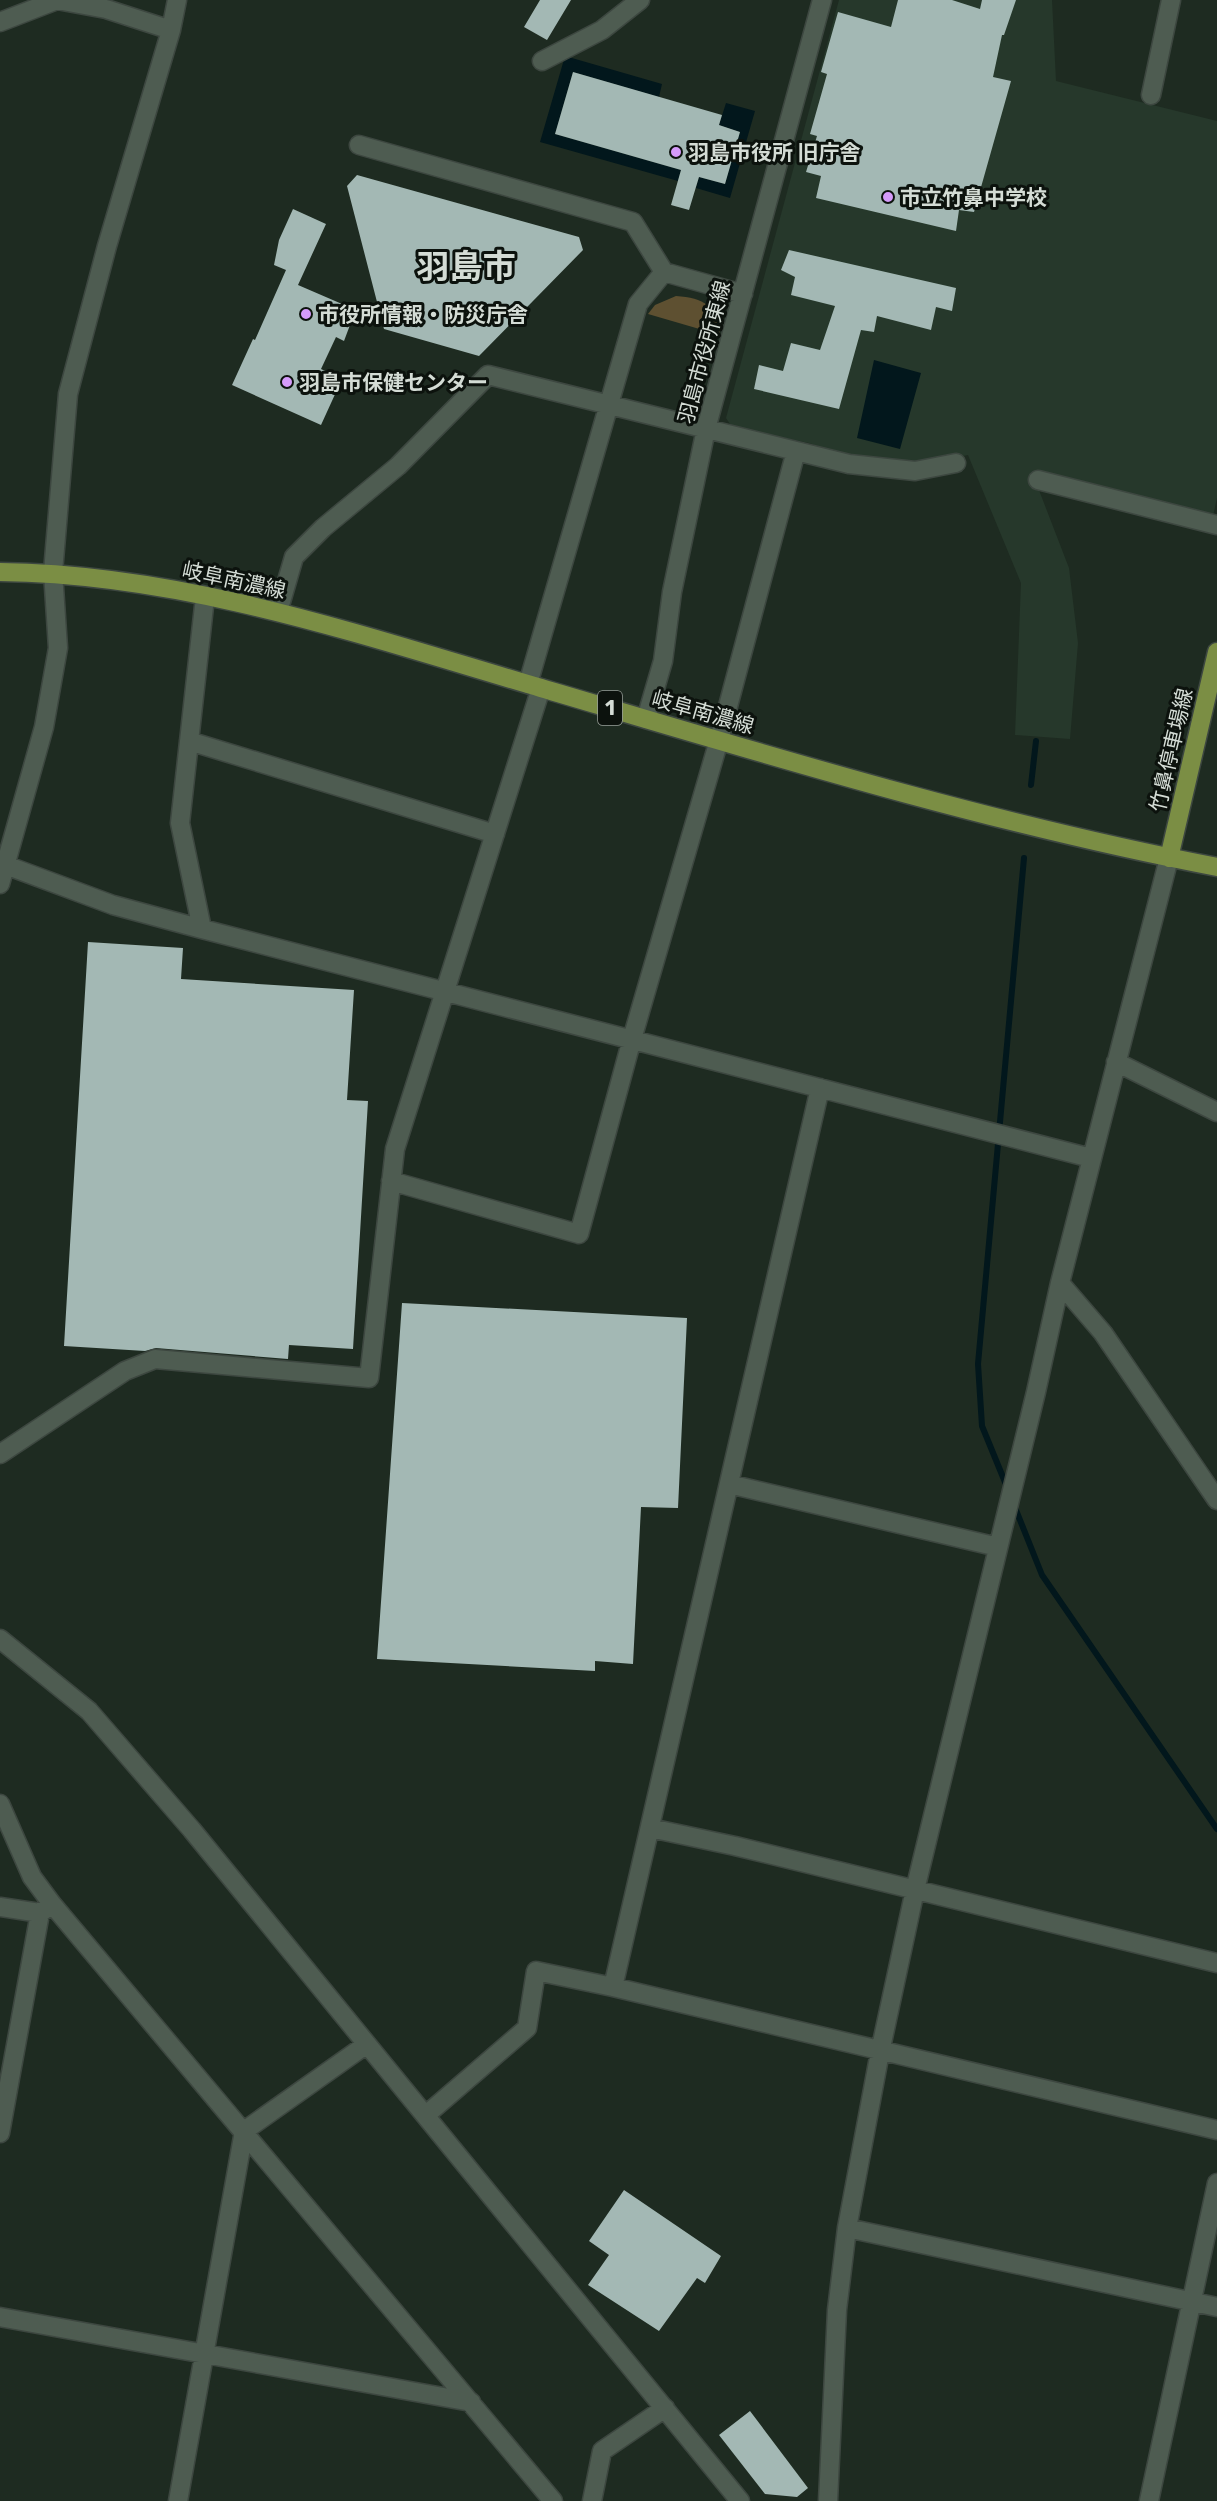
<svg xmlns="http://www.w3.org/2000/svg" width="1217" height="2501" font-family="Rubik,'Noto Sans JP',sans-serif">
	<style>
		.built { fill: #26382b }
		.forest { fill: #5e5031 }
		.water { fill: #02171c }
		.lines { fill: none; stroke-linecap: round; stroke-linejoin: round }
		.stream { stroke: #02171c; stroke-width: 6 }
		.building { fill: #a3b8b4 }
		.minor-casing { stroke: #3d4740; stroke-width: 21 }
		.major-casing { stroke: #3d4740; stroke-width: 21 }
		.minor { stroke: #4e5c51; stroke-width: 18 }
		.major { stroke: #7b8e44; stroke-width: 18 }
		.poi-dot { fill: #d59bfa; stroke: #0c120d; stroke-width: 2 }
		.labels { text-anchor: middle; dominant-baseline: central; stroke-width: 6; stroke-linejoin: round; paint-order: stroke }
		.shield { fill: #0c120d; stroke: #989f99; stroke-width: 1.5 }
		.shield-label { font-size: 20px; font-weight: bold; fill: #d4dcd5 }
		.poi-label { font-size: 21px; font-weight: bold; fill: #d4dcd5; stroke: #0c120d; text-anchor: start }
		.street-label { font-size: 21px; fill: #d4dcd5; stroke: #0c120d }
		.town-label { font-size: 33px; font-weight: bold; fill: #d4dcd5; stroke: #0c120d }
	</style>
	<rect width="100%" height="100%" fill="#1e2b21"/>
	<path class="built" d="M839,0H1052L1056,81L1217,121V498L1213,516L1032,472L1069,568L1078,643L1070,739L1015,735L1021,583L968,455L914,466L847,456L809,443L732,427L726,418Z"/>
	<path class="forest" d="M676,296C704,298 717,306 720,335L648,314L655,305Z"/>
	<path class="water" d="M565,56L662,84L659,97L573,72L555,134L681,170L678,181L540,142Z
		M726,103L755,111L730,198L696,188L699,177L725,184L740,132L719,125Z
		M874,360L921,373L900,449L857,438Z"/>
	<g class="lines">
		<path class="stream" d="M1031,785L1036,741
			M1007,1487L982,1426L978,1364L1024,858
			M1014,1505L1042,1575L1217,1829"/>
	</g>
	<path class="building" d="M540,0H571L547,40L524,27Z
		M898,0H952L980,9L982,0H1016L1004,35H1002L993,77L1011,81L974,212L959,210L956,231L816,198L821,176L806,172L817,136L810,134L827,74L821,72L838,12L891,27Z
		M573,72L722,115L719,125L740,132L725,184L699,177L689,210L671,205L681,170L555,134Z
		M357,175L579,237L583,250L479,356L384,329L347,186Z
		M293,209L326,224L298,285L349,307L342,322L350,325L344,341L336,337L321,369L342,379L321,425L232,385L253,339L255,340L286,270L274,265L279,240Z
		M789,250L956,288L952,311L936,307L931,330L877,316L874,332L861,330L839,409L754,389L759,365L783,371L791,343L820,350L835,306L791,295L795,277L781,270Z
		M88,942L183,948L181,979L354,990L347,1100L368,1101L353,1349L289,1345L288,1359L156,1348L145,1351L64,1346Z
		M402,1303L687,1318L678,1508L641,1507L633,1664L595,1661V1671L377,1659Z
		M624,2190L721,2256L705,2283L697,2278L659,2331L588,2285L609,2255L589,2241Z
		M750,2411L808,2488L797,2497L765,2494L719,2435Z"/>
	<g class="lines">
		<defs>
			<path id="minor" d="M0,22L57,0L106,9L171,30
				M542,61L602,30L640,0
				M1151,95L1171,0
				M359,145L633,222L664,272L743,294
				M796,451L849,464L915,471L956,463
				M1038,480L1217,525
				M278,612L294,557L323,528L398,466L488,375L796,451L719,740L632,1039L579,1234L391,1181
				M528,684L638,304L664,272
				M646,719L663,661L672,592L706,429L822,0
				M189,741L495,834
				M0,863L113,905L202,929L1091,1158
				M0,884L44,727L58,648L53,572L68,394L107,246L171,30L177,0
				M202,929L180,823L205,597
				M1116,1062L1217,1112
				M1060,1283L1103,1333L1217,1500
				M0,1454L125,1371L155,1359L369,1378L395,1149L541,688
				M729,1484L998,1547
				M0,1639L89,1711L192,1830L740,2501
				M0,1804L32,1877L52,1904L553,2501
				M650,1828L735,1846L1217,1963
				M0,1907L40,1913
				M613,1987L820,1088
				M426,2115L527,2028L536,1971L613,1987L1217,2130
				M0,2133L40,1913L52,1904
				M847,2228L1217,2307
				M0,2317L471,2402
				M178,2501L244,2131L367,2044
				M592,2501L602,2451L665,2408
				M828,2501L837,2310L847,2228L880,2052L915,1890L1036,1392L1060,1283L1169,858
				M1149,2501L1217,2183"/>
			<path id="major" d="M0,572C186,574 364,636 541,688C764,754 988,823 1217,867
				M1169,858L1217,652"/>
		</defs>
		<use href="#minor" class="minor-casing"/>
		<use href="#major" class="major-casing"/>
		<use href="#minor" class="minor"/>
		<use href="#major" class="major"/>
	</g>
	<g class="poi-dot">
		<circle cx="676" cy="152" r="6"/>
		<circle cx="888" cy="197" r="6"/>
		<circle cx="306" cy="314" r="6"/>
		<circle cx="287" cy="382" r="6"/>
	</g>
	<g class="labels">
		<rect class="shield" x="598" y="691" width="24" height="34" rx="4.5"/>
		<g class="shield-label">
			<text x="610" y="708">1</text>
		</g>
		<g class="poi-label">
			<text x="688" y="152">羽島市役所 旧庁舎</text>
			<text x="900" y="197">市立竹鼻中学校</text>
			<text x="318" y="314">市役所情報・防災庁舎</text>
			<text x="299" y="382">羽島市保健センター</text>
		</g>
		<g class="street-label">
			<text transform="translate(704 352) rotate(-75)">羽島市役所東線</text>
			<text transform="translate(234 580) rotate(12)">岐阜南濃線</text>
			<text transform="translate(703 712) rotate(16)">岐阜南濃線</text>
			<text transform="translate(1171 750) rotate(-77)">竹鼻停車場線</text>
		</g>
		<g class="town-label">
			<text x="466" y="266">羽島市</text>
		</g>
	</g>
</svg>
